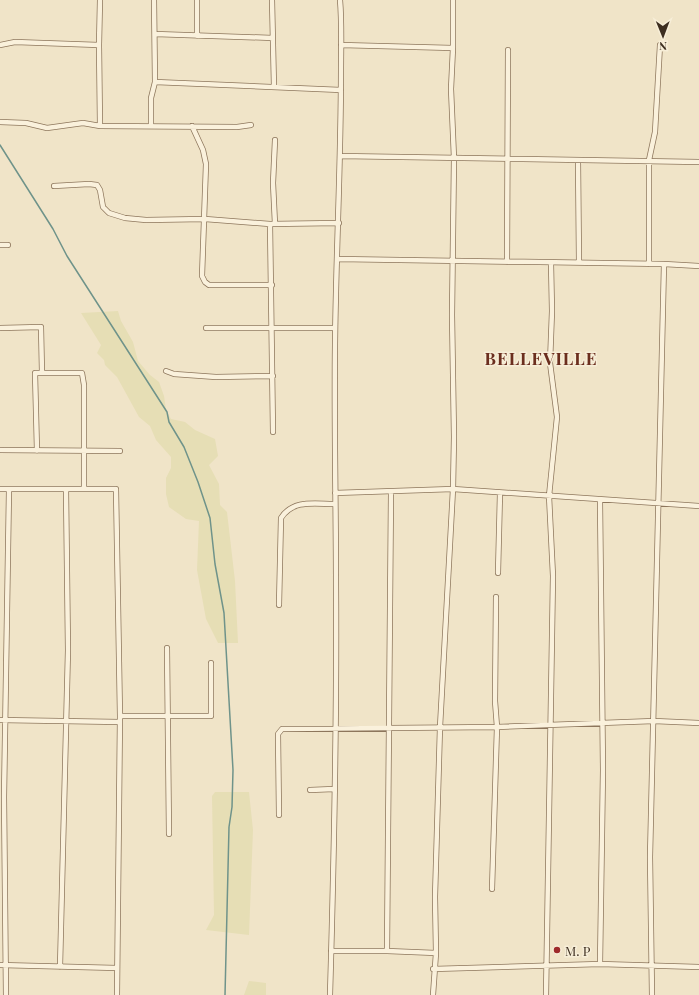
<svg xmlns="http://www.w3.org/2000/svg" width="699" height="995" font-family="'Playfair Display',serif">
	<style>
		.farmland { fill: #e6deb5 }
		.lines { fill: none; stroke-linecap: round; stroke-linejoin: round }
		.stream { stroke: #6f938a; stroke-width: 1.5 }
		.minor-casing { stroke: #8d765c; stroke-width: 6 }
		.minor { stroke: #faf1dc; stroke-width: 4.5 }
		.poi-dot { fill: #9e2a2b; stroke: #f7eed8; stroke-width: 1.5 }
		.labels { text-anchor: middle; dominant-baseline: central; stroke-width: 3; stroke-linejoin: round; paint-order: stroke }
		.poi-label { font-size: 13px; fill: #3d2e20; stroke: #f7eed8; text-anchor: start }
		.district-label { font-size: 17px; font-weight: bold; letter-spacing: 1px; fill: #6b2e1e; stroke: #f7eed8 }
	</style>
	<rect width="100%" height="100%" fill="#f0e4c8"/>
	<path class="farmland" d="M118,311L121,321L133,342L138,361L150,375L159,382L164,396L166,410L171,419L185,422L195,430L215,439L218,456L209,465L219,484L220,505L227,512L235,581L238,643H218L206,619L197,570L199,521L186,519L169,507L166,494V478L171,468V457L156,440L150,426L139,417L117,377L105,365L104,360L97,353L101,345L81,313Z
		M215,792H249L253,830L249,935L206,930L214,915L212,796Z
		M249,981L266,983V995H244Z"/>
	<g class="lines">
		<path class="stream" d="M0,145L53,229L67,256L167,412L169,422L184,447L198,482L210,518L215,564L224,613L233,770L232,807L229,827L225,995"/>
		<defs>
			<path id="minor" d="M154,0L155,82L341,90
				M197,0V36
				M272,0L274,87
				M155,34L273,38
				M0,45L15,42L99,45
				M341,45L453,48
				M0,122L26,123L47,128L83,123L100,126L237,127L251,125
				M100,126L99,45L100,0
				M151,126V98L155,82
				M192,126L203,150L206,164L202,276L205,282L209,285H272
				M340,156L699,162
				M578,160L579,262
				M54,186L89,184L97,185L100,190L103,207L109,213L125,218L146,220L205,219L270,224L339,223
				M270,224L273,432
				M275,224L273,183L275,140
				M0,245H8
				M338,259L664,264L699,266
				M507,262L508,50
				M649,264V160L655,132L660,45
				M0,328L41,327L42,373H35L37,451
				M206,328H335
				M166,371L174,374L216,377L273,376
				M42,373H82L84,385V489
				M0,450L120,451
				M0,489H116L120,716L117,995
				M335,493L453,489L699,506
				M498,573L500,493
				M279,605L281,518C293,499 315,504 334,504
				M167,648L169,834
				M120,716H211V663
				M0,720L120,722
				M310,790L334,789
				M279,815L278,734L282,729L497,727L654,721L699,723
				M492,889L497,727L495,701L496,597
				M331,951H387L436,953L433,995
				M387,951L391,493
				M436,953L435,897L440,727L453,489L454,437L452,315L454,158L451,89L453,48V0
				M600,964L603,770L600,501
				M0,965L117,968
				M60,967L68,650L66,490
				M433,969L600,964L699,967
				M6,995L4,797L9,490
				M330,995C334,858 337,722 336,585C336,505 334,425 335,345C336,253 341,162 341,70C341,47 342,23 340,0
				M546,995L553,576L549,496L557,417L550,363L552,311L551,263
				M652,995L650,857L664,264"/>
		</defs>
		<use href="#minor" class="minor-casing"/>
		<use href="#minor" class="minor"/>
	</g>
	<circle class="poi-dot" cx="557" cy="950" r="4"/>
	<g class="labels">
		<g class="poi-label">
			<text x="565" y="950">M. P</text>
		</g>
		<g class="district-label">
			<text x="541" y="358">BELLEVILLE</text>
		</g>
	</g>
	<g transform="translate(663 36) rotate(179)" stroke="#f7eed8" stroke-width="3" paint-order="stroke">
	<path d="M0-3L7 15L0 10L-7 15Z" fill="#3d2e20"/>
	<text y="-6" font-size="11" font-weight="bold" text-anchor="middle" fill="#3d2e20">N</text>
	</g>
</svg>
